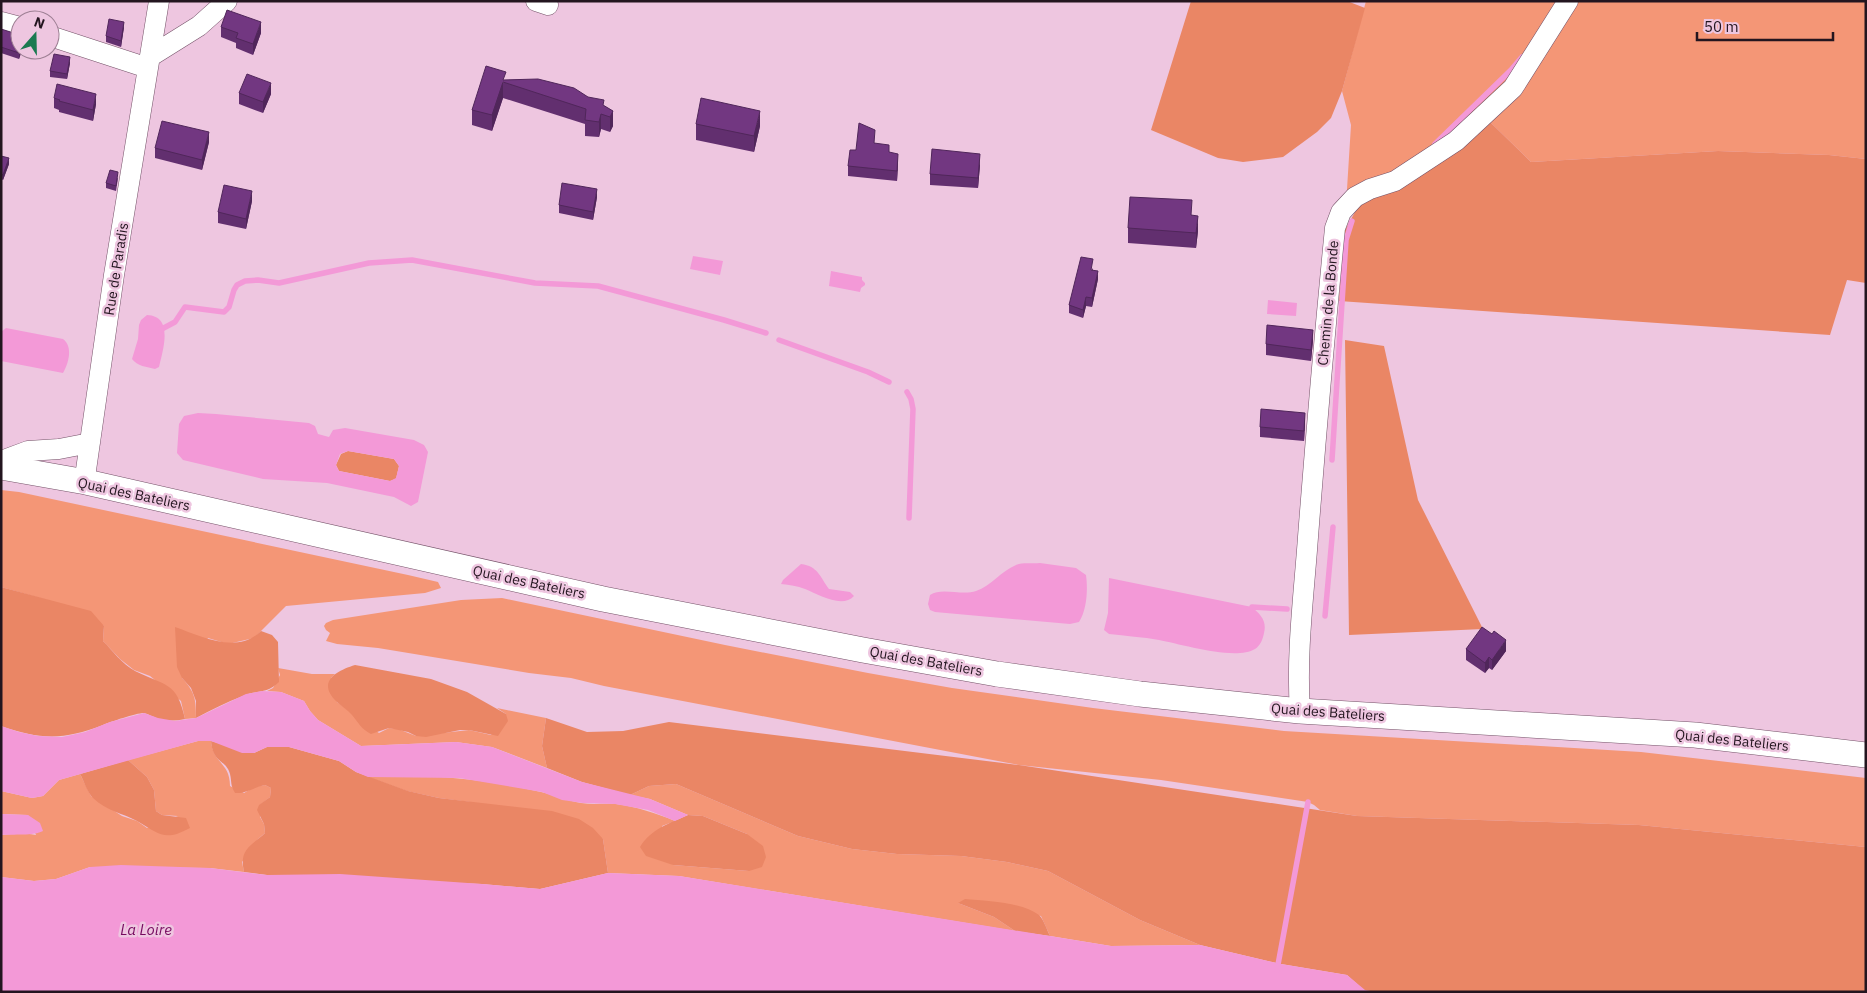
<svg xmlns="http://www.w3.org/2000/svg" width="1867" height="993" font-family="'IBM Plex Sans',sans-serif">
	<style>
		.green { fill: #f49676 }
		.forest { fill: #ea8665 }
		.water { fill: #f399d7; fill-rule: evenodd }
		.lines { fill: none; stroke-linecap: round; stroke-linejoin: round }
		.stream { stroke: #f399d7; stroke-width: 5.5 }
		.minor-casing { stroke: #745268; stroke-width: 21 }
		.major-casing { stroke: #745268; stroke-width: 26 }
		.minor { stroke: #fff; stroke-width: 20 }
		.major { stroke: #fff; stroke-width: 25 }
		.wall { fill: #622f6f }
		.shaded-wall { fill: #50265a }
		.building { fill: #723781; stroke: #50265a }
		.labels { text-anchor: middle; dominant-baseline: central; stroke-width: 5; stroke-linejoin: round; paint-order: stroke }
		.street-label { font-size: 14px; fill: #23151f; stroke: #eec6e0 }
		.water-label { font-size: 15px; font-style: italic; fill: #770b60; stroke: #eec6e0 }
	</style>
	<rect width="100%" height="100%" fill="#eec6e0"/>
	<path class="green" d="M1366,1H1568L1547,35L1456,141L1346,205L1351,125L1342,91Z
		M1578,1H1866V159L1829,155L1718,151L1531,162L1490,122Z
		M1,490L19,492L408,575L438,582L441,588L425,593L286,606L254,638L228,644L208,638L182,678C195,692 196,699 196,718L185,719L181,701L150,676L134,670L120,659L103,641L104,626L47,600L1,587Z
		M502,598L725,645L868,673L952,688L1093,708L1284,731L1641,752L1866,778V847L1639,825L1357,816L1320,810L1314,805L1308,802L1161,780L1019,765L604,686L571,678L529,673L378,648L337,644L326,641L330,633L326,630L324,626L326,623L333,620L461,600Z
		M278,668L312,674H335L331,678L337,702L379,733L389,728L398,729L416,736L469,730L491,735L506,714L497,708L546,718L542,746L547,768L492,747L456,742L361,746L318,720L310,711L304,701L281,692L267,691L273,688L280,675Z
		M198,741H211C213,764 230,762 230,786L244,793L254,787L265,785L271,788L270,797L260,805V817L264,824L265,833L258,839L242,862L244,872L210,868L90,867L56,879L34,881L1,877V835L23,833L36,835L28,815L1,814V791L32,798L43,796L59,780L80,774L91,796L122,816L137,821L147,828L178,816L162,815L156,811L154,790L147,777L128,760Z
		M427,776C465,778 503,783 541,792C555,795 567,801 581,803C593,805 605,803 616,804C637,807 656,813 675,821L662,826L673,865L749,871L747,834L703,816L688,815L650,799L630,795L649,786L676,784L798,836L852,849L897,854L961,856L1007,862L1048,871L1140,920L1200,945L1111,946L1050,936L1041,916L958,903L994,917L1015,931L679,876L608,873L603,839L470,802L439,798L407,791L368,777Z"/>
	<path class="forest" d="M1191,1H1347L1365,8L1342,91L1331,118L1317,132L1283,157L1243,162L1218,158L1151,130Z
		M1490,122L1531,162L1718,151L1829,155L1866,159V283L1847,280L1830,335L1339,301L1345,230L1360,203Z
		M1345,340L1384,346L1418,500L1483,629L1349,635Z
		M348,451L394,459L399,466L396,479L390,481L339,471L336,465L341,454Z
		M1,587L91,611L104,626L103,641C113,651 122,664 135,671C165,686 177,681 185,719C176,721 167,721 158,719C154,717 148,714 144,713C136,713 110,722 103,725C64,740 41,740 1,726Z
		M175,627C201,636 237,655 261,631L272,635L278,642L279,682C267,694 257,690 243,696C227,702 211,710 196,718V701L191,688L182,678L177,667Z
		M355,665L431,679L467,692L506,714L508,721L498,736L469,730H460L426,737L416,736L408,732L389,728L371,734C361,729 359,723 352,715C348,710 341,706 337,702C316,682 336,671 355,665Z
		M546,718L587,732L623,731L669,722L1019,765L1357,816L1639,825L1866,847V992L1365,991L1347,975L1281,964L1200,945L1140,920L1048,871L1007,862L961,856L897,854L852,849L798,836L676,784L649,786L630,795L582,782L547,768L542,746Z
		M211,741L254,753L267,747H289L339,761L356,772L408,791L439,798L552,811L579,819L593,828L603,839L608,873L540,889L482,884L267,875L244,872C239,849 250,847 265,833L264,824L257,810L259,805L270,797L271,788L265,785C254,787 246,794 235,793C230,784 232,783 230,774C226,759 213,764 211,741Z
		M128,760L147,777L154,790L156,811L162,815L186,818L190,828C164,842 160,834 137,821C122,813 107,811 93,798C87,792 84,781 80,774Z
		M688,815L703,816L747,834L763,846L766,857L762,867L749,871L673,865L646,856L640,847C651,829 670,823 688,815Z
		M965,899C987,901 1022,902 1039,915C1044,920 1047,930 1050,936L1015,931L994,917L958,903Z"/>
	<path class="water" d="M693,256L723,261L720,275L690,269Z
		M831,271L862,277V280L865,283V285L861,288L860,292L829,286Z
		M1268,300L1297,303L1296,316L1267,314Z
		M147,315C174,316 163,350 159,367L155,369C147,367 137,366 132,359L138,339L139,325L141,320Z
		M6,328L63,339C73,346 69,363 63,373L1,361V332Z
		M198,413L216,414L309,423L315,426L318,434L329,437L333,430L345,428L414,440L424,445L428,452L418,502L411,506L394,497L327,483L263,479L183,460L177,453L179,424L184,416ZM348,451L394,459L399,466L396,478L390,481L339,471L336,465L340,454Z
		M1040,563L1076,568L1086,575C1088,589 1087,610 1079,622L1070,624L935,612L930,610L928,604L930,595C942,587 962,596 976,591C991,586 1001,571 1016,565C1023,562 1032,564 1040,563Z
		M801,564C818,566 820,577 829,589L850,592L854,596C842,609 818,594 805,589C797,586 790,585 781,584L783,580Z
		M1109,578L1252,607C1261,615 1267,621 1264,633C1263,639 1260,646 1255,649C1235,661 1181,644 1159,640C1143,637 1125,636 1109,634L1104,630L1108,613Z
		M262,691L281,692L304,701L310,711L318,720L361,746L456,742L492,747L582,782L650,799L688,815L675,821L648,810L615,804L583,803L562,800L542,792L459,778L368,777L356,772L339,761L289,747H267L254,753H242L211,741H198L59,780L43,796L32,798L1,791V726L19,732L38,736L62,737L85,732L110,722L144,713L158,718L175,721L196,718L246,694Z
		M1,814L28,815L40,823L43,831C34,836 13,834 1,835Z
		M121,865L210,868L267,875L340,874L482,884L540,889L608,873L679,876L1111,946L1200,945L1281,964L1347,975L1365,990L1375,992H1V877L34,881L56,879L90,867Z"/>
	<g class="lines">
		<path class="stream" d="M1435,144L1511,70L1522,57
			M158,331L175,322L185,307L224,312L229,307L234,290L237,285L245,281L258,280L279,283L369,263L412,260L535,283L598,286L724,320L766,333
			M779,340L868,372L889,382
			M907,392L911,399L913,409L909,518
			M1332,460L1346,240L1352,221
			M1252,607L1287,609
			M1325,616L1333,527
			M1277,970L1308,802"/>
		<defs>
			<path id="minor" d="M536,1L548,5
				M1,22L20,27
				M50,36L148,68
				M151,56L199,26L227,1
				M1,461L28,451L59,449L90,443
				M86,482V470L114,275L159,1
				M1300,711C1296,653 1304,594 1308,537C1316,434 1325,330 1335,228L1341,212L1355,197L1370,189L1395,181L1456,141L1513,88L1568,1"/>
			<path id="major" d="M1,467L86,482L603,599L863,650L997,674L1140,694L1300,711L1695,735L1866,755"/>
		</defs>
		<use href="#minor" class="minor-casing"/>
		<use href="#major" class="major-casing"/>
		<use href="#minor" class="minor"/>
		<use href="#major" class="major"/>
	</g>
	<path class="wall" d="M124,27L121,47L106,42V36Z
		M221,27L261,33L253,55L236,48V43L221,37Z
		M1,29L20,50H22L19,59L1,53Z
		M70,63L67,79L50,77V71Z
		M506,80L604,106L613,111V126L610,132L601,129L599,137L585,136V124L503,98L492,131L472,125V110Z
		M239,93L271,94L263,113L239,104Z
		M54,98L96,104L93,121L59,112V110L54,108Z
		M696,124L760,126L754,152L696,140Z
		M209,142L202,170L155,158V148Z
		M874,143L889,152L898,164L897,181L848,176V166L856,150Z
		M1,156L9,164L3,180L1,179Z
		M980,165L978,188L930,185V174Z
		M118,178L116,191L106,188V183Z
		M597,197L593,220L559,213V205Z
		M252,201L246,229L218,223V212Z
		M1192,215L1198,231L1196,248L1128,243V228Z
		M1093,268V270L1098,279L1092,307L1086,306L1083,318L1069,313V305Z
		M1313,340L1311,361L1266,355V344Z
		M1305,423L1304,441L1260,437V427Z
		M1466,649L1506,651L1492,670L1489,668L1485,673L1466,660Z"/>
	<path class="shaded-wall" d="M124,22V27L121,47V41Z
		M261,22V33L253,55V44Z
		M20,50H22L19,59V53Z
		M70,57V63L67,79V74Z
		M503,82V98L492,131V115Z
		M271,83V94L263,113V102Z
		M96,94V104L93,121V110Z
		M613,111V126L610,132V117Z
		M760,111V126L754,152V136Z
		M601,114V129L599,137V122Z
		M209,132V142L202,170V160Z
		M898,154V164L897,181V171Z
		M980,154V165L978,188V178Z
		M9,158V164L3,180V175Z
		M597,189V197L593,220V212Z
		M252,191V201L246,229V219Z
		M1198,216V231L1196,248V233Z
		M1098,271V279L1092,307V298Z
		M1086,297V306L1083,318V310Z
		M1313,330V340L1311,361V350Z
		M1305,413V423L1304,441V431Z
		M1506,640V651L1492,670V660Z
		M1489,657V668L1485,673V663Z"/>
	<path class="building" d="M227,10L261,22L253,44L236,38L238,33L221,27Z
		M109,19L124,22L121,41L106,36Z
		M1,29L20,35V50L19,53L1,47Z
		M54,54L70,57L67,74L50,71Z
		M486,66L506,72L503,80L538,79L574,88L588,97L604,100L603,105L613,111L610,117L601,114L599,122L585,120L586,109L503,82L492,115L472,110Z
		M247,74L271,83L263,102L239,93Z
		M57,84L96,94L93,110L59,101L60,100L54,98Z
		M701,98L760,111L754,136L696,124Z
		M162,121L209,132L202,160L155,148Z
		M859,123L875,130L874,143L889,145V152L898,154L897,171L848,166L850,150H856Z
		M932,149L980,154L978,178L930,174Z
		M1,156L9,158L3,175L1,174Z
		M110,170L118,172L116,186L106,183Z
		M562,183L597,189L593,212L559,205Z
		M224,185L252,191L246,219L218,212Z
		M1130,197L1192,200L1191,215L1198,216L1196,233L1128,228Z
		M1081,257L1093,259L1091,270L1098,271L1092,298L1086,297L1083,310L1069,305Z
		M1267,325L1313,330L1311,350L1266,344Z
		M1261,409L1305,413L1304,431L1260,427Z
		M1482,627L1492,634L1494,631L1506,640L1492,660L1489,657L1485,663L1466,649Z"/>
	<g class="labels">
		<g class="street-label">
			<text transform="translate(116 269) rotate(-81)">Rue de Paradis</text>
			<text transform="translate(1328 303) rotate(-85)">Chemin de la Bonde</text>
			<text transform="translate(134 494) rotate(12)">Quai des Bateliers</text>
			<text transform="translate(529 582) rotate(12)">Quai des Bateliers</text>
			<text transform="translate(926 661) rotate(10)">Quai des Bateliers</text>
			<text transform="translate(1328 712) rotate(4)">Quai des Bateliers</text>
			<text transform="translate(1732 740) rotate(6)">Quai des Bateliers</text>
		</g>
		<g class="water-label">
			<text x="146" y="929">La Loire</text>
		</g>
	</g>
	<rect width="1867" height="993" fill="none" stroke="#23151f" stroke-width="5"/>
	<g transform="translate(35 35) rotate(20)"><circle r="24" fill="#eec6e0" stroke="#9d7f93"/>
	<path d="M0-4L9 19L0 12L-9 19Z" fill="#1b7a51"/>
	<text y="-8" font-size="14" font-weight="bold" text-anchor="middle" fill="#23151f">N</text>
	</g>
	<path d="M1697 32v8h136v-8" fill="none" stroke="#23151f" stroke-width="2.5"/>
	<text x="1704" y="32" font-size="15" fill="#23151f" stroke="#eec6e0" stroke-width="4" paint-order="stroke">50 m</text>
</svg>
